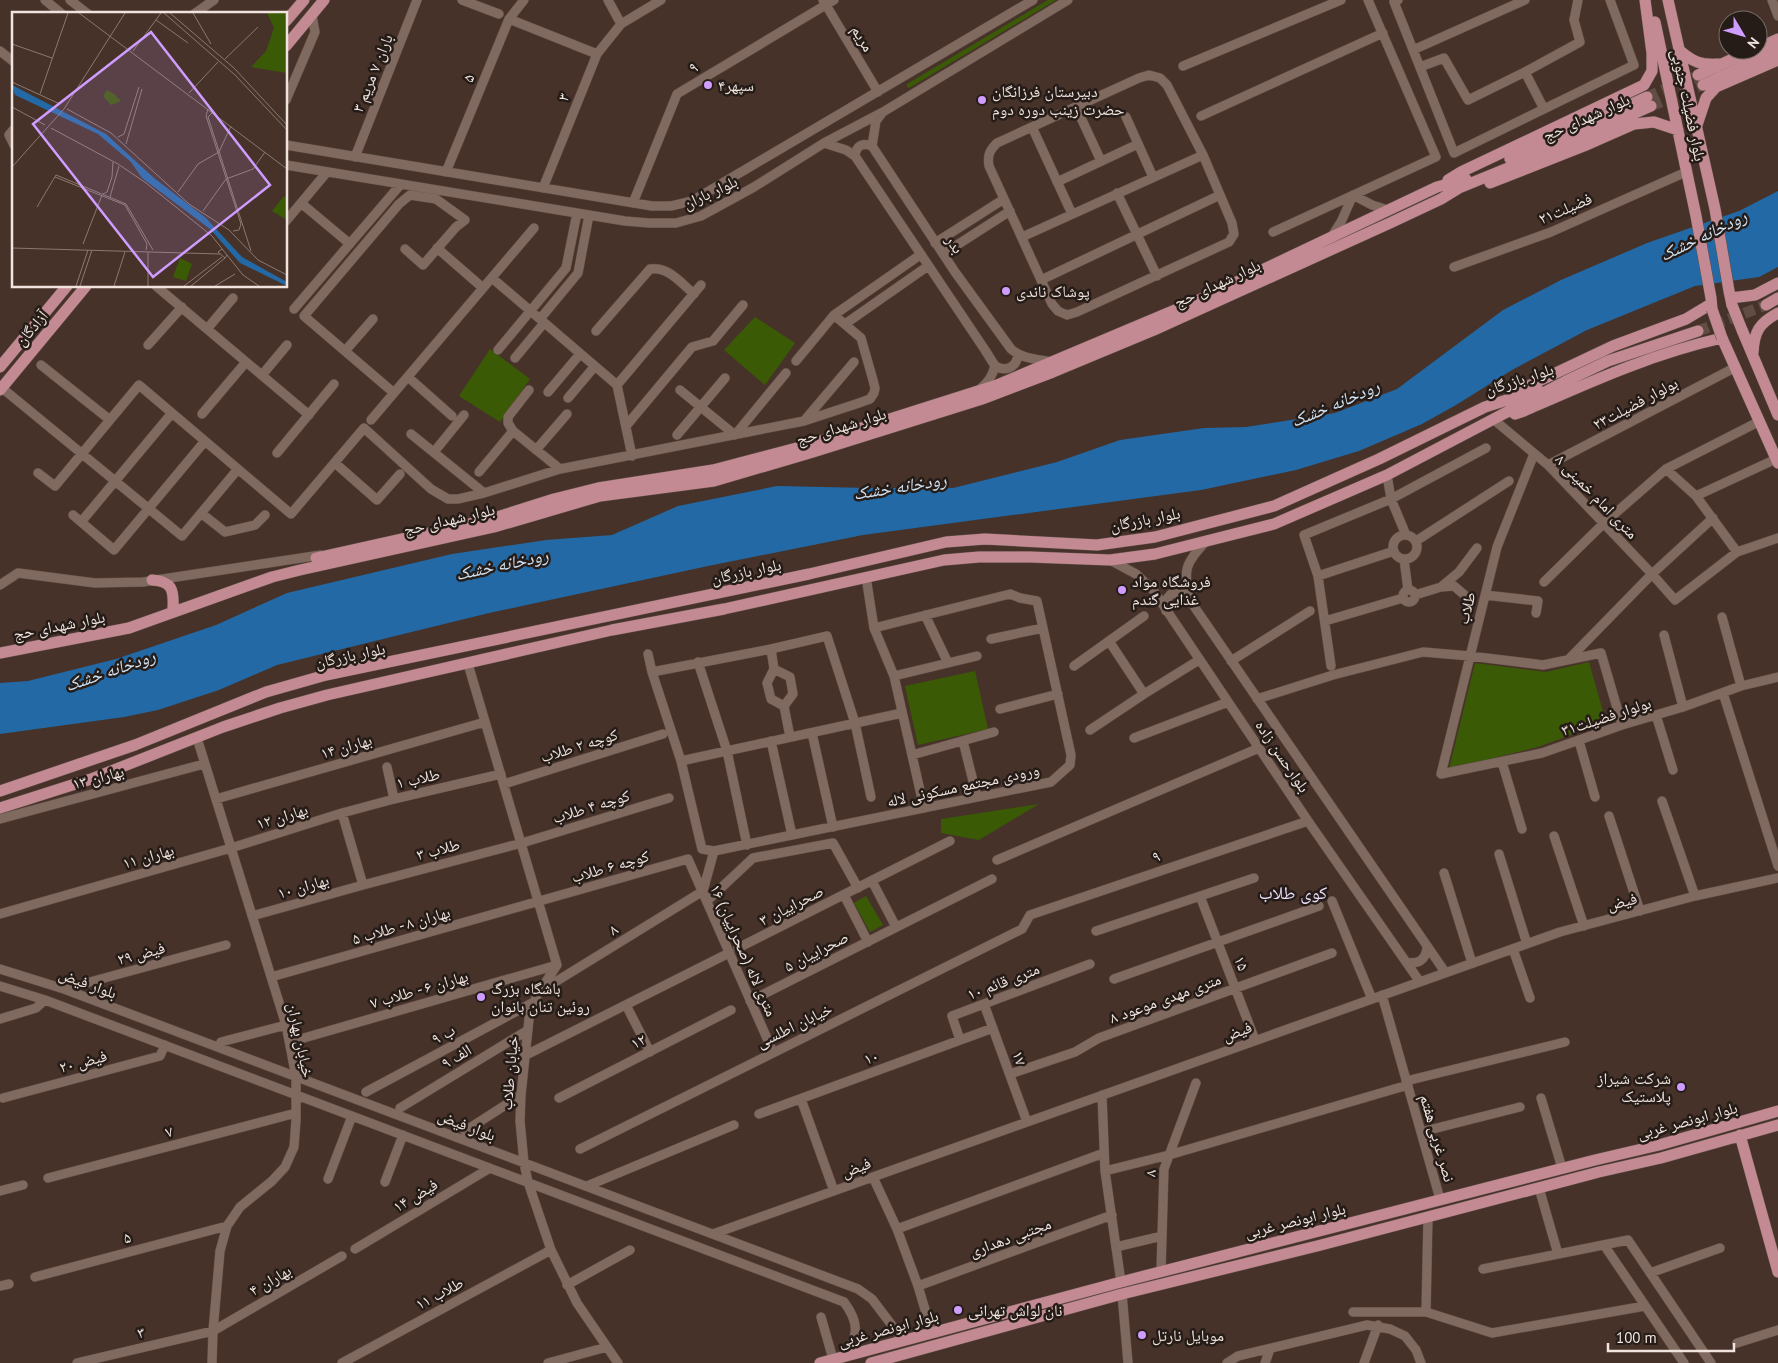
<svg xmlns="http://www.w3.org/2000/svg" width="1778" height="1363" font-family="'PT Sans','Noto Naskh Arabic',sans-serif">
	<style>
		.green { fill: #3b5a05 }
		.water { fill: #2369a5 }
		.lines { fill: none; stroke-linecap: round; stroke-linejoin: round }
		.major-tunnel { stroke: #604d44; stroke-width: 11; stroke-dasharray: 11 5.5; stroke-linecap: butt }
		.minor-casing { stroke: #5f4e46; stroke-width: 10 }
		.major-casing { stroke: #5f4e46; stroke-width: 12 }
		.minor { stroke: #80695f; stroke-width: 9 }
		.major { stroke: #c38a93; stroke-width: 11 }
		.major-bridge-casing { stroke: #5f4e46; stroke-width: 12; stroke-linecap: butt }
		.major-bridge { stroke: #c38a93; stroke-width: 11 }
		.poi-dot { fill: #cf9dff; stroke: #251c18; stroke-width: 2 }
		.labels { text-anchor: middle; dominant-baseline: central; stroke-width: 5; stroke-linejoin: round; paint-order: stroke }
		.street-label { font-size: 16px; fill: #f1e4de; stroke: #251c18 }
		.poi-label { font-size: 16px; fill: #f1e4de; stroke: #251c18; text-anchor: start }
		.water-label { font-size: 18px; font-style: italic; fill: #d1e2f2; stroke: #251c18 }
		.neighbourhood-label { font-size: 18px; fill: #ebdefa; stroke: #251c18 }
		.inset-road { fill: none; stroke: #8a7971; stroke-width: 1 }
		.view { fill: #cf9dff; fill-opacity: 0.15; stroke: #cf9dff; stroke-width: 2.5 }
		.inset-edge { fill: none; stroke: #f1e4de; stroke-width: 2.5 }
	</style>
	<rect width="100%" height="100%" fill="#463229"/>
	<path class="green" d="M1048,0H1056L909,88L907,87V84Z
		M755,317L795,343L765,385L724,350Z
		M490,349L530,379L500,422L459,396Z
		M1589,662L1606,722L1538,747L1449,769L1475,663L1546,672Z
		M975,671L988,729L918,745L905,686Z
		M1039,804L979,840L941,833V819Z
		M866,896L883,925L870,932L854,903Z"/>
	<path class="water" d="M1778,191V267L1759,277L1695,286L1587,330L1512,370L1456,405L1422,424L1359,451L1296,470L1201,490L863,535L708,566L489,613L277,665L219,690L158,710L124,717L0,734V683L28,681L116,659L216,625L287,593L452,554L546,540L612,535L678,506L777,486L869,488H953L1057,462L1120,440L1204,428L1246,427L1335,413L1397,389L1503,310L1561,280L1647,243L1739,211Z"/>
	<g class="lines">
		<path class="major-tunnel" d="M1647,97L1694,77
			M1651,106L1703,85
			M1698,331L1766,305"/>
		<defs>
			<path id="minor" d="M45,0L62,14
				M70,0L88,14
				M462,0L499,14
				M608,0L621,24
				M823,0L878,92
				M1398,0L1394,2L1454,153L1634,65L1610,0
				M1772,0L1778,16
				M194,14L214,0
				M509,19L597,54
				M1413,50L1525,0
				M0,51L14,62
				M1183,66L1341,0
				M1420,67L1444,58L1468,100L1525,72
				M1149,75L1160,78L1167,85L1203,155L1232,223L1234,234L1229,242L1077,312L1067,315L1058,311L1052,304L989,166C987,155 990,150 997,143L1139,78Z
				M286,100L315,32L312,15
				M1076,107L1101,161
				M1544,109L1525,72L1580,42L1574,20L1578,0
				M882,113L876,121L872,146L955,272L1011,349C1022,359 1037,359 1052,362
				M1201,116L1383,33
				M1126,117L1153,177
				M1032,127L1072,214
				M14,129L9,135L14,145
				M824,143L846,150L855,156L985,350L995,366C992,377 988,382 980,389
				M286,145L652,206H671L692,201L1033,0
				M855,156C856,146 862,142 872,146
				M355,157L417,0
				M286,165L625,221L649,223H676L701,216L754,187L824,143L883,112L1068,0
				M446,172L509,19L524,0
				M1057,182L1138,144
				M543,188L597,54L621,24L661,0
				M1117,193L1157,276
				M301,203L350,244
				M633,203L677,94L834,0
				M286,221L327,172
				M1273,232L1436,157L1368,0
				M1332,236L1341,222L1353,195L1372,205L1388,210
				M1022,237L1203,155
				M935,243L1004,199
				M437,248L483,288
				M943,254L1010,211
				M1454,267L1551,232L1686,172
				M492,278L617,385L632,456
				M1041,280L1220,195
				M156,286L309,415
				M294,309L401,184
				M834,315L920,255
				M540,319L578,273L589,215
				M845,324L928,266
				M207,329L233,298
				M596,331L650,269C668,266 681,283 694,294
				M148,345L182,307
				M498,350L566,268L577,213
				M345,351L373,319
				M515,358L544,323
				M41,365L110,420
				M995,366C1006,372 1016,368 1018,355
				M262,375L287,345
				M408,377L452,416
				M617,385L701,285
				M2,388L182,536L238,469
				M529,390L508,417V423L513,431L560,469
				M680,390L735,435L786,373
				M548,392L580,354
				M394,393L304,316L399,204L410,195L436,199L465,220L456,227L423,265L405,249
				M568,398L595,366
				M202,414L246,362
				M1493,419L1548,465L1652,574L1675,600L1737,552L1778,538
				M371,420L534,228
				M804,421L854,362
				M626,426L692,347L713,341L743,305
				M411,434L484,493
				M677,435L725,378
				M536,450L567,414
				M434,452L464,415
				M277,453L334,384
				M1534,454L1497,547L1441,774L1542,753L1622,725L1683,707L1741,686L1778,677
				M335,463L377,500L400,474
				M1548,465L1736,367
				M1666,469L1696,496L1737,552
				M479,472L513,431
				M38,473L55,486L139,385L291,514L364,428L431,489L448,499H458L484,493L560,469L804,421L859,403L870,399L874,393L875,388L873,380L861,338L834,315L796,361
				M1387,475L1391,499L1406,535
				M1696,496L1776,459
				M201,513L225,532L255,525L265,515
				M73,515L114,550L205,441
				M81,522L172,413
				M1393 547a12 12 0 1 1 24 0a12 12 0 1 1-24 0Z
				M1207,540C1186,564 1183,566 1189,599L1445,972
				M1416,541L1509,481
				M1404,559L1408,590
				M1110,560L1136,574L1153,590L1308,821L1420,982
				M1318,576L1394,551
				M866,577L874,628L894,676L924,808
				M1544,582L1603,524L1666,469L1760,421
				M0,585L18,573L95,583L143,582L321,555
				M1441,587L1454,586L1468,598
				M1403 596a6 6 0 1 1 12 0a6 6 0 1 1-12 0Z
				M1415,595L1441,587L1459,572L1477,548
				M1485,595L1538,601L1536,613
				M1166,611L1165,601L1171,594L1181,593L1189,599
				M925,615L948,663
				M1722,617L1741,686
				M1325,621L1403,598
				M1664,635L1683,707
				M991,639L1043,628
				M1109,641L1144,694
				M771,649L774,669L767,683L771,699L784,706
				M648,654L652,672L681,761L702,849L714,851
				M1569,659L1652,574L1713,518
				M1231,661L1310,611
				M698,662L727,751L747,845
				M468,664L557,965L539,992L530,1010L521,1095L520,1121L524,1163L528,1182L551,1250L577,1303L618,1363
				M1074,666L1144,616
				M1331,666L1318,576L1304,535L1391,499L1486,448
				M774,669L790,677L793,694L784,706L790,737
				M652,672L771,649L827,636L855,723L871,797
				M894,676L977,656
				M1723,693L1778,866
				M1257,699L1333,675L1423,652L1470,656L1543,665L1601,653L1622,725
				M1000,709L1058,694
				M1656,715L1673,770
				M1090,730L1144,694L1199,660
				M812,733L833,827
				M197,738L286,1025L296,1077V1120L294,1147L285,1167L272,1181L240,1207L227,1226L220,1251L213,1331L212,1363
				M1134,738L1228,702
				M771,741L792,835
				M963,741L977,797
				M1579,741L1595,797
				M912,755L994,732
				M681,761L902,713
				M1502,762L1522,829
				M387,767L394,799
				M504,784L663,734
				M216,799L485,722
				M1662,801L1695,896
				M342,813L363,885
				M1609,816L1640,911
				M0,819L204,764
				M1554,836L1584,926
				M1499,854L1527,944
				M997,860L1259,748
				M1444,873L1472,963
				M872,881L896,927
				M844,895L868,942
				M1200,896L1255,1040
				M707,901L753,858L833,843L858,888
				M1332,901L1372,999
				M0,914L231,848L342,813L394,799L501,774
				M252,916L363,885L522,843L669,798
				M1096,931L1254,878
				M738,948L950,841
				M1513,949L1530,998
				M1406,962C1418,965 1426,960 1427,947
				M0,969L64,989L858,1289L872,1299L903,1340
				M271,977L688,859L773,1052
				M1114,979L1319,906
				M0,986L45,1000L844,1302C859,1322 859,1336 845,1356
				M64,989L226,945
				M539,992L703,891L714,851L1051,782L1070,765L1071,755L1037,601L1020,598L1010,594L874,628
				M1382,995L1440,1199
				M750,1001L992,879
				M984,1004L1027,1122
				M626,1005L650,1052
				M0,1019L36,1008L45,1000
				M960,1040L952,1016L1090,964
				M221,1042L286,1025
				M290,1042L557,965
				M524,1056L729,953
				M1010,1074L1075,1052L1099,1038L1332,953
				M1406,1081L1565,1042
				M366,1092L534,1002
				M1102,1095L1105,1171L1121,1282
				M3,1098L160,1056L165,1045
				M559,1098L731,1010
				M1541,1098L1562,1168
				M801,1099L834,1191
				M400,1108L528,1030
				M759,1114L993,1028
				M465,1131L521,1095
				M1421,1132L1520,1107
				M580,1149L1022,929L1030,915L1308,821
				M1105,1171L1169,1155L1408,1085
				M873,1177L897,1229L918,1286L932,1333
				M48,1178L296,1113
				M328,1179L352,1116
				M385,1182L403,1135
				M587,1186L734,1125
				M1539,1188L1558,1254
				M0,1191L23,1185
				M897,1229L1104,1153
				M713,1234L1560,932L1695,896L1778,878
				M1604,1245L1684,1363
				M1116,1247L1162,1236
				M355,1249L490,1168
				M1483,1269L1628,1240L1711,1363
				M1161,1271L1164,1169L1196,1083
				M1650,1273L1720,1248
				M35,1277L227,1226
				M567,1285L630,1250
				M0,1286L9,1284
				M918,1286L1112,1215
				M1122,1294L1128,1363
				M1353,1312H1426L1428,1217
				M1426,1312L1492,1333L1645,1306
				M821,1317L833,1359
				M1737,1343L1778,1330
				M77,1363L213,1331L342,1256
				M342,1363L551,1250
				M548,1363L607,1347
				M1227,1363L1238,1356L1367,1325L1390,1329L1405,1336L1416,1350L1421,1363
				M1265,1363L1270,1349
				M1364,1363L1378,1325"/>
			<path id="major" d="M1668,0L1715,209L1729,291L1732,305
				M286,21L304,0
				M1655,22L1696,216L1711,298L1712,309
				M286,46L324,0
				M1758,48L1778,39
				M1679,50C1693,62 1700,65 1718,64
				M1698,75L1752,50
				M1703,85L1778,50
				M1697,125L1706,98L1716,87L1778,60
				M1510,159L1647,97
				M1448,180L1461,172L1644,85L1652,71V53L1645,0
				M1490,183L1584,146L1634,124L1654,122L1678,130
				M1731,298L1755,295L1778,283
				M1766,305L1778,298
				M1742,330L1778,415
				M1753,353C1754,332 1759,323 1778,313
				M0,367L67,286
				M1524,388L1613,346L1686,319L1711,304
				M0,390L86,286
				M1515,414L1524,411C1590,382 1651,354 1722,338L1778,463
				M316,558L491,519L554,499L598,488L713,470L808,445L997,385L1201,299L1437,187L1466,179
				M152,580C172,581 174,590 173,608
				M0,653L129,628L272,577L300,570L494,527L600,496L714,481L813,452L982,399L1053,372L1154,330L1390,223L1441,199L1459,188L1547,152L1651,106
				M0,791L135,745L266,692L326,675L809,574L946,542L985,539L1097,545L1155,537L1274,506L1379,459L1485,407L1538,390
				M0,808L91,779L223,727L280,708L327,695L612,630L724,609L944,560L979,557H1030L1110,560L1155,554L1274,524L1387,475L1566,381L1608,361L1698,331
				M1740,1135L1778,1272
				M820,1363L1121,1282L1595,1160L1659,1145L1778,1111
				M871,1363L1122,1294L1321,1245L1599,1172L1661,1158L1778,1125"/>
		</defs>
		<use href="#minor" class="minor-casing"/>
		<use href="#major" class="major-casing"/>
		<use href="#minor" class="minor"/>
		<use href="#major" class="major"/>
		<defs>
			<path id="major-bridge" d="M1732,305L1742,330
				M1712,309L1722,338"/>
		</defs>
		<use href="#major-bridge" class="major-bridge-casing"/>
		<use href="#major-bridge" class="major-bridge"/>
	</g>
	<g class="poi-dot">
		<circle cx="708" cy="85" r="5"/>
		<circle cx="982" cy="100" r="5"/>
		<circle cx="1006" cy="291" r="5"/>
		<circle cx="1122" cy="590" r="5"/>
		<circle cx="481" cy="997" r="5"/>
		<circle cx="1681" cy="1087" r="5"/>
		<circle cx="958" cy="1310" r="5"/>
		<circle cx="1142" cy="1335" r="5"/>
	</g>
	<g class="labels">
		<g class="street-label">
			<text transform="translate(863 38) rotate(59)">مریم</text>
			<text transform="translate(693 67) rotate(-31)">۹</text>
			<text transform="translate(372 73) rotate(-68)">باران ۷ مریم ۳</text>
			<text transform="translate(468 78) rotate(-68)">۵</text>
			<text transform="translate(563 97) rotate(-68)">۳</text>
			<text transform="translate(1689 105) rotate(78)">بلوار فضیلت جنوبی</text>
			<text transform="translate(1586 117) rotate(-24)">بلوار شهدای حج</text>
			<text transform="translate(710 192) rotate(-25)">بلوار باران</text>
			<text transform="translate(1565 208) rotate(-23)">فضیلت۲۱</text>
			<text transform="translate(955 244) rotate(56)">بدر</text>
			<text transform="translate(1217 283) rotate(-25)">بلوار شهدای حج</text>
			<text transform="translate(31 328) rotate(-50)">آزادگان</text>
			<text transform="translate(1519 379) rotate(-18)">بلوار بازرگان</text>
			<text transform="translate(1635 403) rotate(-28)">بولوار فضیلت۲۳</text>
			<text transform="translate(841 426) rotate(-17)">بلوار شهدای حج</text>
			<text transform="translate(1597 496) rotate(46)">۸ متری امام خمینی</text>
			<text transform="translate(449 519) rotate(-13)">بلوار شهدای حج</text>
			<text transform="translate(1145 519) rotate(-11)">بلوار بازرگان</text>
			<text transform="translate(746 571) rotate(-12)">بلوار بازرگان</text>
			<text transform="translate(1466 608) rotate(-76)">طلاب</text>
			<text transform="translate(59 625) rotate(-11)">بلوار شهدای حج</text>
			<text transform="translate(350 655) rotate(-12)">بلوار بازرگان</text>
			<text transform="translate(1606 716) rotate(-18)">بولوار فضیلت۳۱</text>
			<text transform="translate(579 745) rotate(-17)">کوچه ۲ طلاب</text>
			<text transform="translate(346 746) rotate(-16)">بهاران ۱۴</text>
			<text transform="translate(1283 756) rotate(56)">بلوارحسن زاده</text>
			<text transform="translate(98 777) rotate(-15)">بهاران ۱۳</text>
			<text transform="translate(418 778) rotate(-13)">طلاب ۱</text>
			<text transform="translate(963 785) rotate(-12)">ورودی مجتمع مسکونی لاله</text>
			<text transform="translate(591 806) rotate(-17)">کوچه ۴ طلاب</text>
			<text transform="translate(282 816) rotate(-17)">بهاران ۱۲</text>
			<text transform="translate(438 849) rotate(-15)">طلاب ۳</text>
			<text transform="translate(148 856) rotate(-16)">بهاران ۱۱</text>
			<text transform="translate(1156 856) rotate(-19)">۹</text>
			<text transform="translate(610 866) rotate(-16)">کوچه ۶ طلاب</text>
			<text transform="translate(303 886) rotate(-16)">بهاران ۱۰</text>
			<text transform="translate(1622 901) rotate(-14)">فیض</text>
			<text transform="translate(791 905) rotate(-27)">صحراییان ۳</text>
			<text transform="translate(401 925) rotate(-16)">بهاران ۸ - طلاب ۵</text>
			<text transform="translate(613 929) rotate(-32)">۸</text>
			<text transform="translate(744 950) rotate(66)">۱۶ متری لاله (صحراییان)</text>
			<text transform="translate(816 951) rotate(-27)">۵ صحراییان</text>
			<text transform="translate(141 953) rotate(-15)">فیض ۲۹</text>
			<text transform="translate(1242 963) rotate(69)">۱۵</text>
			<text transform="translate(1003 981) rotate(-21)">۱۰ متری قائم</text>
			<text transform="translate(88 983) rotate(20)">بلوار فیض</text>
			<text transform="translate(419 989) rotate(-16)">بهاران ۶ - طلاب ۷</text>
			<text transform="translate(1165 998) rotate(-20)">۸ متری مهدی موعود</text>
			<text transform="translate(794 1025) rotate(-26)">خيابان اطلسى</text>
			<text transform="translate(1237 1031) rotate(-20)">فیض</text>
			<text transform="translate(443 1034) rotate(-28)">۹ ب</text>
			<text transform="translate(301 1040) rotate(78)">خیابان بهاران</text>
			<text transform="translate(638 1041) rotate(-27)">۱۲</text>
			<text transform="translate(456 1056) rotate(-31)">۹ الف</text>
			<text transform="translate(871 1057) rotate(-20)">۱۰</text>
			<text transform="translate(1020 1058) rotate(70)">۱۷</text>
			<text transform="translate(83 1061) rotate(-15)">فیض ۲۰</text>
			<text transform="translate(509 1073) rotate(-85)">خیابان طلاب</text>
			<text transform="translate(1687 1120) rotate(-15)">بلوار ابونصر غربی</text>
			<text transform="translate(467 1125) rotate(21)">بلوار فیض</text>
			<text transform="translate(169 1131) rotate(-15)">۷</text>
			<text transform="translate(1438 1138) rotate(74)">نصر غربی هفتم</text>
			<text transform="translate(856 1167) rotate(-20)">فیض</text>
			<text transform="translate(1150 1173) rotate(-84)">۸</text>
			<text transform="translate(415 1195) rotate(-31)">فیض ۱۴</text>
			<text transform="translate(1295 1220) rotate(-14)">بلوار ابونصر غربی</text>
			<text transform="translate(127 1237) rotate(-15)">۵</text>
			<text transform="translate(1010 1237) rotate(-20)">مجتبی دهداری</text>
			<text transform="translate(270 1280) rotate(-30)">۴ بهاران</text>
			<text transform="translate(439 1293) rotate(-28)">طلاب ۱۱</text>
			<text transform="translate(888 1328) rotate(-15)">بلوار ابونصر غربی</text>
			<text transform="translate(141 1332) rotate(-13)">۳</text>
		</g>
		<g class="poi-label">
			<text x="718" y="85">سپهر۴</text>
			<text x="992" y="91">دبیرستان فرزانگان<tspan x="992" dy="18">حضرت زینب دوره دوم</tspan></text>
			<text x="1016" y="291">پوشاک ناندی</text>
			<text x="1132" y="581">فروشگاه مواد<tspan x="1132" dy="18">غذایی گندم</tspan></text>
			<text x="491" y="988">باشگاه بزرگ<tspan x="491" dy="18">روئین تنان بانوان</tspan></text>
			<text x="1671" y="1078" text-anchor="end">شرکت شیراز<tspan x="1671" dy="18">پلاستیک</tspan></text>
			<text x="968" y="1310">نان لواش تهرانی</text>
			<text x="1152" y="1335">موبایل نارتل</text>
		</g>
		<g class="water-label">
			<text transform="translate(1703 235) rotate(-26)">رودخانه خشک</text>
			<text transform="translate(1335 403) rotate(-23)">رودخانه خشک</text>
			<text transform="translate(900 486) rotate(-9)">رودخانه خشک</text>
			<text transform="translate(502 564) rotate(-12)">رودخانه خشک</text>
			<text transform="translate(110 670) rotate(-19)">رودخانه خشک</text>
		</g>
		<g class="neighbourhood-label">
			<text x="1293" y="892">کوی طلاب</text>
		</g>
	</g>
	<g transform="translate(12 12)">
		<rect width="275" height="275" fill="#463229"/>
		<path d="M255,1H275V61L239,55L254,39L262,16ZM95,78L102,82L109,89L99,93L91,84ZM272,184L275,186V208L260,199ZM168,246L180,252L174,269L161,265Z" fill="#3b5a05"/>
		<path d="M0,73L94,122L142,166L194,206L230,245L275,270V274L228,251L198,217L130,166L119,150L86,122L3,83Z" fill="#2369a5"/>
		<path class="inset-road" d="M67,1L275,157M152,1L223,63L275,118M158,1L222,56L275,113M181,1L199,32M144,8L176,31M0,32L40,46M121,39L149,1M213,47L246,15M0,70L48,92M177,81L206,50M28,82L56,1M0,95L33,113M55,97L99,121L177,192L217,218L246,248L275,263M196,97L194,104L229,212L227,218L221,219M200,101L196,105L239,239M39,116L106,152L134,171L200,224L215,243L213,246L206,240L210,237M106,125L112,122L127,75M114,132L130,77M0,155L52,97L113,1M43,165L113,193L135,232L134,238M166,180L186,152L207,140L219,114M91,182L95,180L100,165L101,150M98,185L107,154M25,195L44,163L114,192L141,238M191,199L214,167L241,157L253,140M71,232L90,183M0,236L208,242M136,240V274M215,243L231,263L247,274M64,274L76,238M68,274L80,238M102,274L113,240M172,274L210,245M179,274L213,246M203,274L223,262"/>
		<path class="view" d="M139,20L258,173L141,265L21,112Z"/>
		<rect width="275" height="275" class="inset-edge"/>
	</g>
	<g transform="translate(1743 35) rotate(128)"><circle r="24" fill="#251c18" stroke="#776c67"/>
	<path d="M0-4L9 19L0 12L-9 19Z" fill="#cf9dff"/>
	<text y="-8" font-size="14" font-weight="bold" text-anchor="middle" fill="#f1e4de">N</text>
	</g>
	<path d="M1608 1343v8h126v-8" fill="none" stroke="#f1e4de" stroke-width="2.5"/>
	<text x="1616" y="1343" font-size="15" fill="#f1e4de" stroke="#251c18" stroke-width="4" paint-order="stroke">100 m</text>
</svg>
